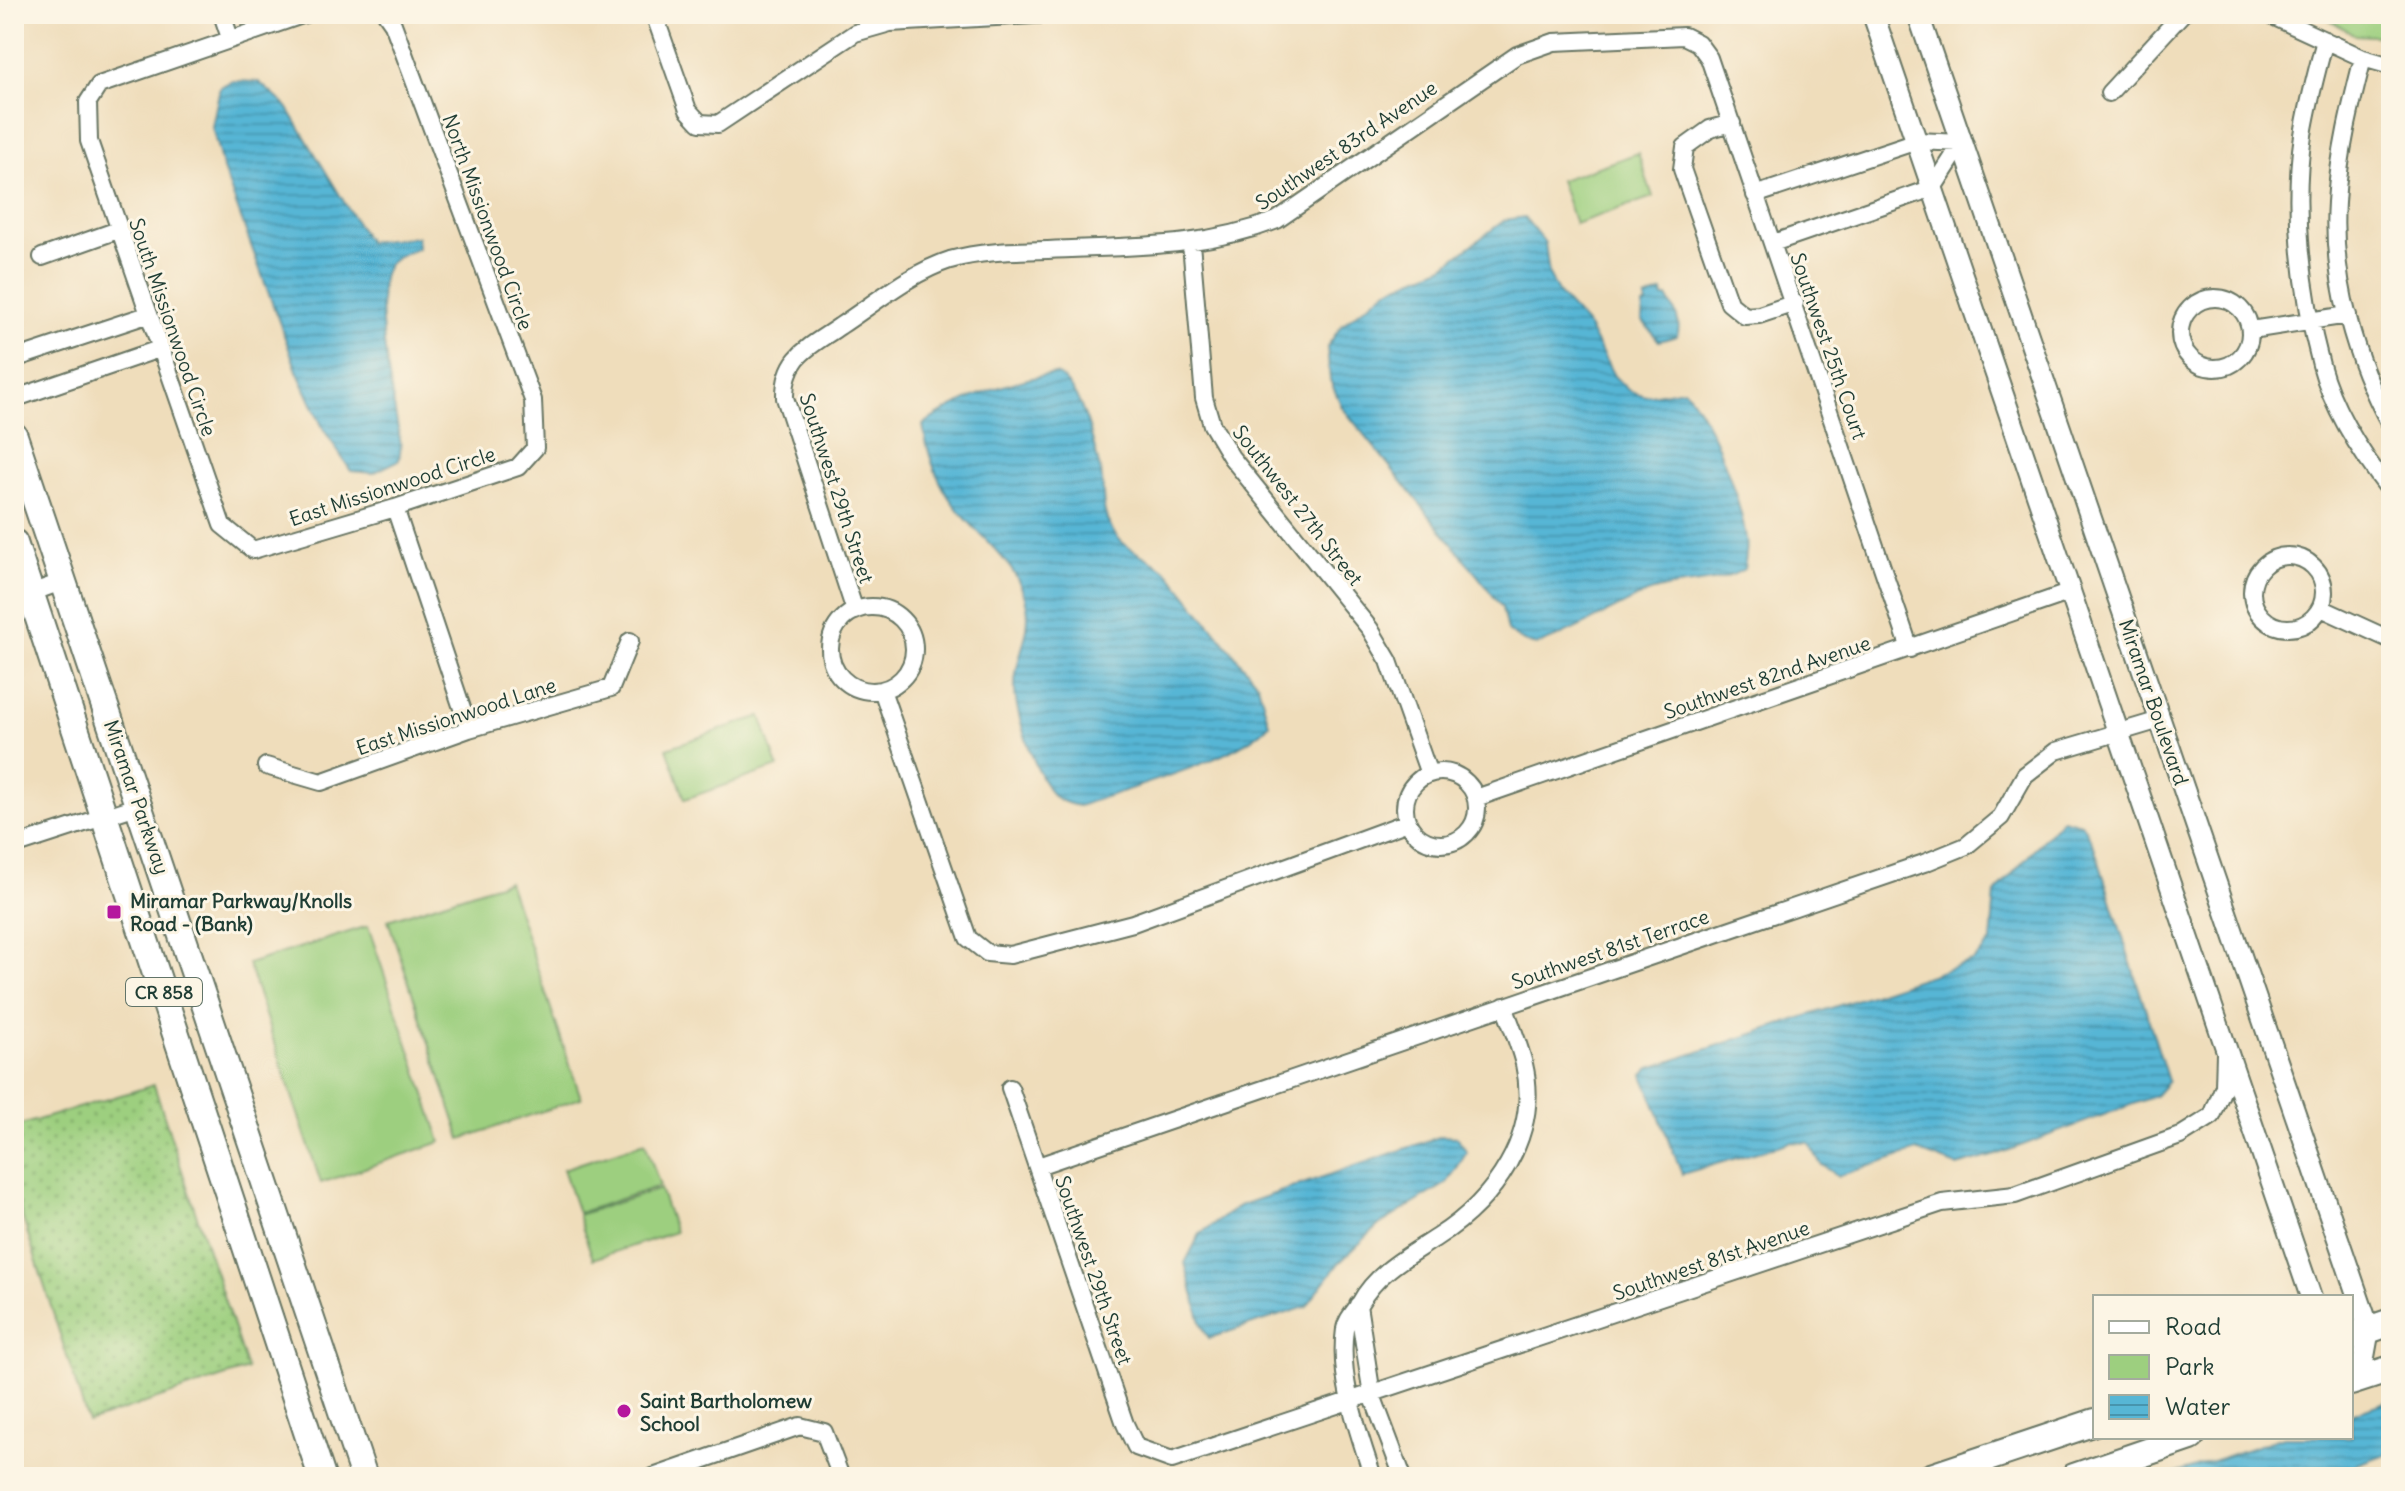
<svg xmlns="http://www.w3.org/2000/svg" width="2405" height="1491" font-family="Delius,sans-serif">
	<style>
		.grass { fill: url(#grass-dots); stroke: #5e865a; stroke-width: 2 }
		.park { fill: #9dcf7f; stroke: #5e865a; stroke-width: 2 }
		.water { fill: url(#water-rules); stroke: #3b7a84; stroke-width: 2 }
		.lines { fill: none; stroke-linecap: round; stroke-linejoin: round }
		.minor-casing { stroke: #687563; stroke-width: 20 }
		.tertiary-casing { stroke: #687563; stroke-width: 24 }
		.primary-casing { stroke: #687563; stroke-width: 30 }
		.minor { stroke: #fff; stroke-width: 16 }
		.tertiary { stroke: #fff; stroke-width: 20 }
		.primary { stroke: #fff; stroke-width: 26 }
		.poi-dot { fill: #b5179e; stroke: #fcf5e5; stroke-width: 3 }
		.labels { text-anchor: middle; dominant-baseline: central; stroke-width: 6; stroke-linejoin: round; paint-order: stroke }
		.shield { fill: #fcf5e5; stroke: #617469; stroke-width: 2 }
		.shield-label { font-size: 18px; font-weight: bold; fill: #1f3d34 }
		.street-label { font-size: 20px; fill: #1f3d34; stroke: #fcf5e5 }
		.poi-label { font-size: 20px; font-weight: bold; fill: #1f3d34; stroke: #fcf5e5; text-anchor: start }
	</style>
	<defs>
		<pattern id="grass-dots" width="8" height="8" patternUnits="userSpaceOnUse" patternTransform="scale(2)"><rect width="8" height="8" fill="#9dcf7f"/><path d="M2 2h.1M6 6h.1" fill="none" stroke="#7fa969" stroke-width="1.8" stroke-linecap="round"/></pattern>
		<pattern id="water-rules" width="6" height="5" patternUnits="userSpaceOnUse" patternTransform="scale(2)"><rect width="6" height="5" fill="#57b6d5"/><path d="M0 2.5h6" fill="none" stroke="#4795ae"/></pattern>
	</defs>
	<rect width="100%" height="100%" fill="#fcf5e5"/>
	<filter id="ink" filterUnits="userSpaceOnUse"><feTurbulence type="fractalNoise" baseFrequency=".0125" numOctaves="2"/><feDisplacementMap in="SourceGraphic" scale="16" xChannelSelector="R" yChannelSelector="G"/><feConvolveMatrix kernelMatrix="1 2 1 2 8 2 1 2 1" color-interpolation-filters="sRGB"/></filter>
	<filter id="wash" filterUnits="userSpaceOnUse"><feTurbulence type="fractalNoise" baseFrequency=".006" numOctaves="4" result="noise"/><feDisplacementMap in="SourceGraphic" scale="32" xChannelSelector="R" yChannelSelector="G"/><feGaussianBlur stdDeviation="1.8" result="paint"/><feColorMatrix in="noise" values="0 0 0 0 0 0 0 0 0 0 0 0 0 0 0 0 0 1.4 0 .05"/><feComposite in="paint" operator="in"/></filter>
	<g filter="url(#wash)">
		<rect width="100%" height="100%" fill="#efddbb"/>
		<path class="grass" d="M154,1085L247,1369L88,1422L14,1191V1127Z"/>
		<path class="park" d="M2320,14H2391L2390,37L2355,35Z
			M1638,153L1653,197L1575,224L1560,180Z
			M761,716L778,767L685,799L667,748Z
			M508,881L581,1098L461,1139L388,920Z
			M368,926L441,1142L321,1183L248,964Z
			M645,1142L660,1186L578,1213L563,1169Z
			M660,1189L675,1232L593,1259L578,1215Z"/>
		<path class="water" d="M232,81L259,82L287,107L368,242L417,237L418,248C408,252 393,257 387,267C370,295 395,410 401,445L399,460L373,473L351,471L324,430L298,373L223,169L212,127L220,87Z
			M1524,217L1545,243L1549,275L1560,296L1587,325L1614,376L1628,390L1645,396L1684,389C1713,421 1739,496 1746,538C1748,548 1745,560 1744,569C1713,588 1675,581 1642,595C1626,603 1545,646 1535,645C1526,644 1515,636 1507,631L1502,608L1486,586L1342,407L1330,380L1327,347L1342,325L1388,289L1444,266L1505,220Z
			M1662,292L1663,298L1667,297C1675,311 1682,323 1677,336L1659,341L1642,320L1643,306L1647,304L1645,299Z
			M1056,374C1083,390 1094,444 1101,474C1105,493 1100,509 1111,528C1124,552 1149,555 1168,572L1258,684L1269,724C1239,760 1127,788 1079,806C1068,804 1053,799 1048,789C1034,767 1014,710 1015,685C1015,658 1032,634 1027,606C1019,560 975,536 950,499C935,476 927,451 923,425C954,401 1017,378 1056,374Z
			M2062,819L2082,824L2094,846L2168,1081L2155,1096L1996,1155L1957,1166L1917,1151L1838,1176L1821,1164L1809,1143L1791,1142L1682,1174L1643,1075L1650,1068L1973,961L1991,942L1995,893Z
			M1442,1136L1457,1137L1467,1152L1447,1183L1379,1225L1339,1263L1306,1307L1209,1338L1202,1326L1185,1263L1200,1234L1239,1206Z
			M2391,1400V1452L2322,1477H2166L2283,1437H2351V1414Z"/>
	</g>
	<g filter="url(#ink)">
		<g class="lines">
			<defs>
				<path id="minor" d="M222,14L230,38
					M305,14L99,85L88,102L89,141L222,525L253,550L395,508L518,467L535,448L533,400L393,24L386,14
					M654,14L688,110L700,123L718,124L855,33L890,23L1051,14
					M2268,14L2363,58L2391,66
					M2325,40C2317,71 2308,103 2303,135C2292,207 2302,294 2321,365C2333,410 2362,455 2391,492
					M2363,58C2351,105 2339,153 2336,202C2331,278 2355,361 2391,426
					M2109,93L2182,14
					M1732,123L1710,129L1685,147L1682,169L1729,303L1745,316L1759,315L1795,303
					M1755,195L1917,141L1962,143L1933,188L1773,243
					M1191,243L1204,398L1212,425L1231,457L1370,629L1389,661L1429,774
					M42,257L118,230
					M2180 333a35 35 0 1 1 70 0a35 35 0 1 1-70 0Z
					M2251,330L2348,315
					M14,359L147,315
					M14,392L22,396L159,349
					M395,508L469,729
					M2252 592a36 36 0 1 1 72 0a36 36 0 1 1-72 0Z
					M14,599L64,581
					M830 649a42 42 0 1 1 84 0a42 42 0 1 1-84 0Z
					M2321,608L2391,640
					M855,611L785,398C784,356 810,347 840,326C875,303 910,273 950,260C982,251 1015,251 1048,250C1127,246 1202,249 1277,220L1517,55L1554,42L1684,36L1698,43L1709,58L1910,649
					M882,690L968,938L987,953L1010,955L1133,923L1408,822
					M266,766L321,782L469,729L611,688L630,641
					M1405 808a36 36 0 1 1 72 0a36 36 0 1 1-72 0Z
					M1476,798L2071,592
					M14,846L140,805
					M1010,1088L1125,1424L1136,1447L1172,1460L1942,1203L2015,1195L2180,1136L2212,1116L2224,1086L2225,1053
					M1038,1166L1924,863L1966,846L2001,817L2025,775L2056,751L2160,720
					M1358,1305L1372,1395L1403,1477
					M653,1477L800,1426L824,1432L841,1477
					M1373,1477C1358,1430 1338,1379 1345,1329C1346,1320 1355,1311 1360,1303C1377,1272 1408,1256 1437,1237C1494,1201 1541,1135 1524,1064C1519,1044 1511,1025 1504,1006"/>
				<path id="tertiary" d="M1873,14L2311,1297
					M1918,14L2369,1329L2360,1379"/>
				<path id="primary" d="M14,436L364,1477
					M14,543L322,1477
					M2351,1336L2391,1322
					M2351,1382L2391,1369
					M1931,1477L2095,1422
					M2074,1477L2191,1437"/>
			</defs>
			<use href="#minor" class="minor-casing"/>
			<use href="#tertiary" class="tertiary-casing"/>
			<use href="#primary" class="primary-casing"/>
			<use href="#minor" class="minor"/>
			<use href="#tertiary" class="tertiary"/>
			<use href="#primary" class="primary"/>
		</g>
	</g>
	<g class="poi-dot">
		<rect x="106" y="904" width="16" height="16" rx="4"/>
		<circle cx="624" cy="1411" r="8"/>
	</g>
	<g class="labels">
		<rect class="shield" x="126" y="978" width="76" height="28" rx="6"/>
		<g class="shield-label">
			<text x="164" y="992">CR 858</text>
		</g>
		<g class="street-label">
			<text transform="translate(1346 145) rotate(-34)">Southwest 83rd Avenue</text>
			<text transform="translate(488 222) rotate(70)">North Missionwood Circle</text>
			<text transform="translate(173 327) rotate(71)">South Missionwood Circle</text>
			<text transform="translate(1829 346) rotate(71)">Southwest 25th Court</text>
			<text transform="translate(392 486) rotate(-18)">East Missionwood Circle</text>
			<text transform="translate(837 488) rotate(72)">Southwest 29th Street</text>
			<text transform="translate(1298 505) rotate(52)">Southwest 27th Street</text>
			<text transform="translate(1767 677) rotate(-19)">Southwest 82nd Avenue</text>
			<text transform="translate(2154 702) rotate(71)">Miramar Boulevard</text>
			<text transform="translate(456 716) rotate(-18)">East Missionwood Lane</text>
			<text transform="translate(137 797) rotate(71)">Miramar Parkway</text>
			<text transform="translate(1610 949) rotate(-19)">Southwest 81st Terrace</text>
			<text transform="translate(1711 1260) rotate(-19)">Southwest 81st Avenue</text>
			<text transform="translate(1094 1270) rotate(71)">Southwest 29th Street</text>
		</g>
		<g class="poi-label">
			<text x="130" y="900">Miramar Parkway/Knolls<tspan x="130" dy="23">Road - (Bank)</tspan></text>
			<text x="640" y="1400">Saint Bartholomew<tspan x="640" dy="23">School</tspan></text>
		</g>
	</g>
	<rect width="2405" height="1491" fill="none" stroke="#fcf5e5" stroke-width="48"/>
	<rect x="2093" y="1295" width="260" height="144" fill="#fcf5e5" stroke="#a4ab9e" stroke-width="2"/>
	<rect x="2109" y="1321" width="40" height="12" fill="#ffffff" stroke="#a4ab9e" stroke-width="2"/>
	<text x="2165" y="1335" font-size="24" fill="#1f3d34">Road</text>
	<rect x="2109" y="1355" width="40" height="24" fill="#9dcf7f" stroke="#a4ab9e" stroke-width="2"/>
	<text x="2165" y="1375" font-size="24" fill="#1f3d34">Park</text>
	<rect x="2109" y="1395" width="40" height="24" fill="url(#water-rules)" stroke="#a4ab9e" stroke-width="2"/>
	<text x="2165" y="1415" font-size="24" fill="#1f3d34">Water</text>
</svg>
